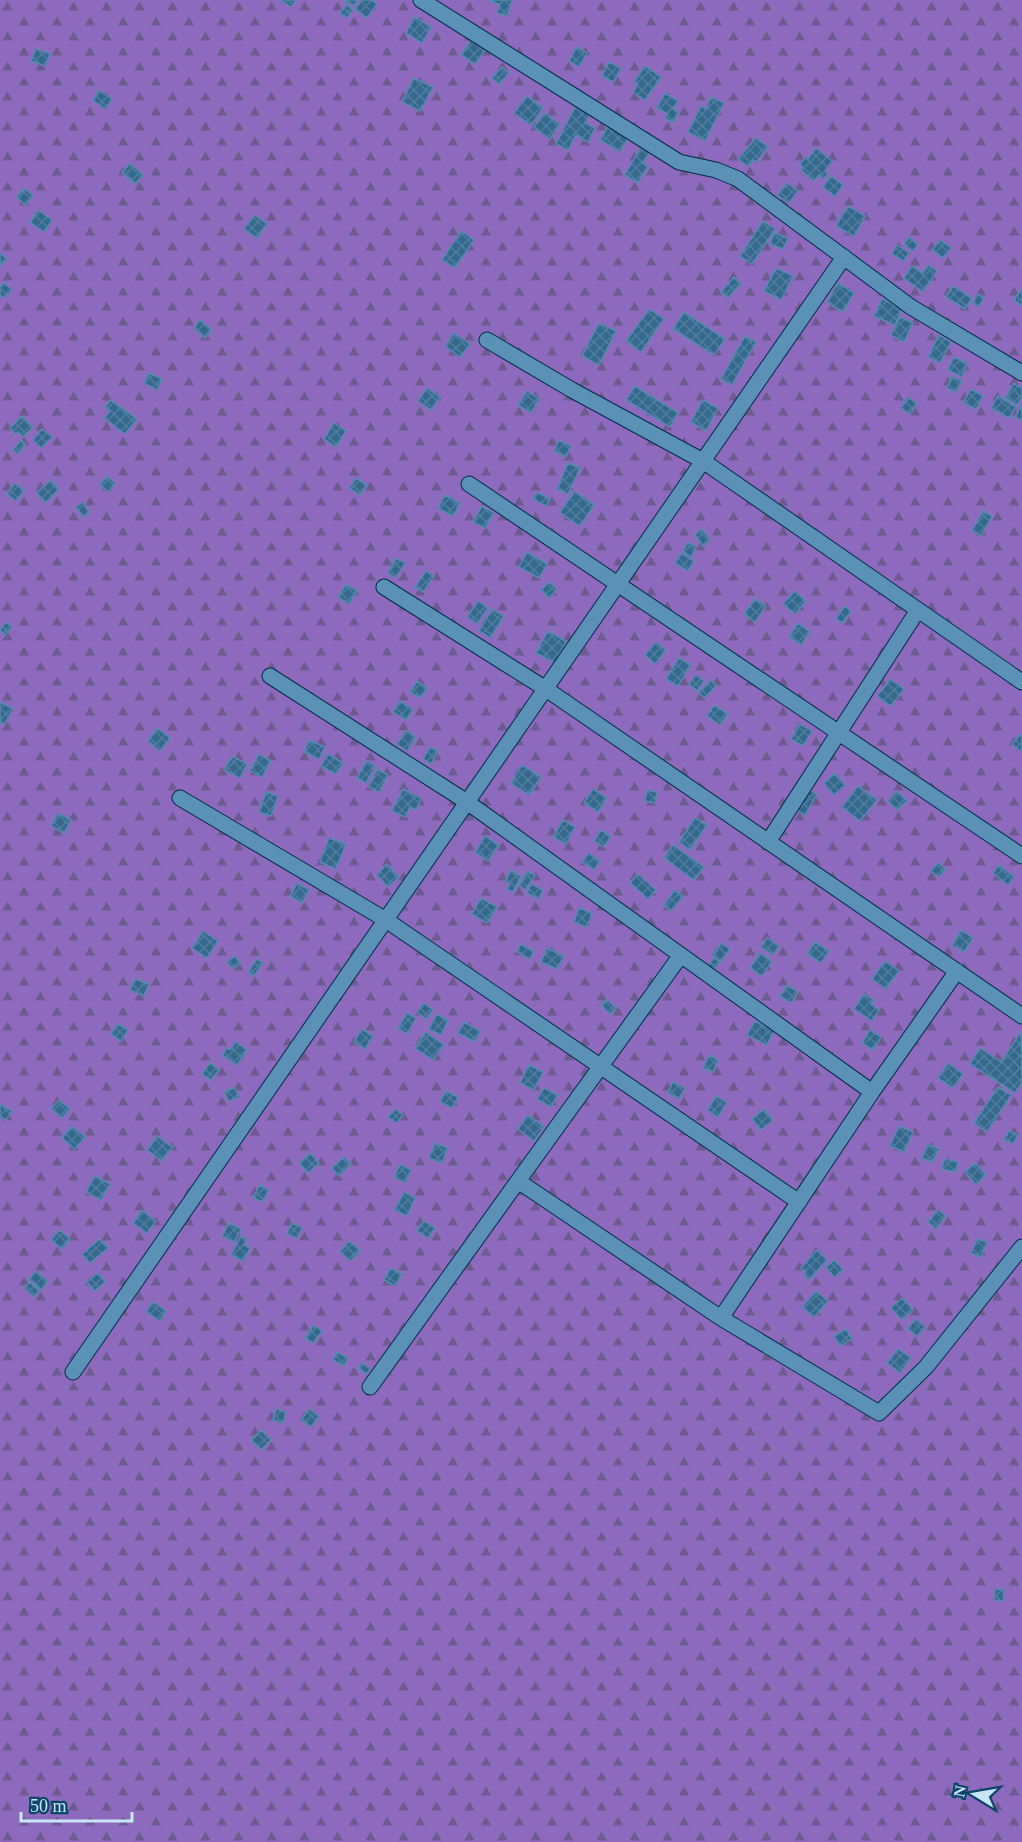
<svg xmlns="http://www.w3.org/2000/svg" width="1022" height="1842" font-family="'Times New Roman',serif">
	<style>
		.forest { fill: url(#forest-firs) }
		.building { fill: url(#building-cross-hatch); stroke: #5589b0; stroke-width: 1.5 }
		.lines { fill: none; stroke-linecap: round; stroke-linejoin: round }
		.street-casing { stroke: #002b45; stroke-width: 17 }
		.street { stroke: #5b90b7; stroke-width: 15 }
	</style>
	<defs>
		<pattern id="forest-firs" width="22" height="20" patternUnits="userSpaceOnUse" patternTransform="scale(1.5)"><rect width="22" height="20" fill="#8d6abe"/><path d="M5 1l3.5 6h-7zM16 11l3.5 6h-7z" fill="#6d5b90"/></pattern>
		<pattern id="building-cross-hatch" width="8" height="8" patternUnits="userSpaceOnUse" patternTransform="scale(1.5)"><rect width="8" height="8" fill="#34688d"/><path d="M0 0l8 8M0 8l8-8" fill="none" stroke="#507d9e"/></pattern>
	</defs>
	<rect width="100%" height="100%" fill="#0d4568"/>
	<path class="forest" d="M0,0H1022V1842H0Z"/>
	<path class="building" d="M280,0H296L291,7Z
		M344,0H358L353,6Z
		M362,0H371L377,4L367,18L355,9Z
		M489,0H512L507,16L497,13L500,5Z
		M347,5L353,10L347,18L340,13Z
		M415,17L431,27L422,43L406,33Z
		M473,37L487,47L475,64L461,55Z
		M577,47L587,53L579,67L569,61Z
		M36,49L50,54L45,66L31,61Z
		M609,62L621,68L613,82L602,76Z
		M645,66L661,77L645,100L633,92L638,84L634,82Z
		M502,67L509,73L499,84L492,78Z
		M414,78L433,87L420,111L402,102Z
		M99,90L112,99L105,109L93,100Z
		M665,93L678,101L673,109L679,112L673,123L665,118L668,114L657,108Z
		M527,96L543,108L531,125L514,113Z
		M711,97L724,103L705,141L688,132L701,106L706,109Z
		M576,105L590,113L585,123L595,128L588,142L576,135L568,150L556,144Z
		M544,113L560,124L550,139L534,127Z
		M609,125L629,136L620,152L600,140Z
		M756,138L768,147L756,162L753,160L748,166L738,159Z
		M641,147L650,152L643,163L648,166L638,183L625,175Z
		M816,148L832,161L825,171L828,174L824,179L819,175L814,181L801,170L803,167L800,164L806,157L808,159Z
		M130,163L143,175L135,184L122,173Z
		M831,176L843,185L835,196L823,187Z
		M787,183L798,191L789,203L777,195Z
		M25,188L33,196L25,205L16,197Z
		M848,206L865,216L854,236L836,226Z
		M38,210L52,220L44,232L30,222Z
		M255,215L267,224L257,238L244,229Z
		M763,221L775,229L752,264L740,256Z
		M461,231L474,240L455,268L442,260Z
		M774,233L788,238L783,249L770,244Z
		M909,237L918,244L913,251L904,244Z
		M940,240L951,248L943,258L932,250Z
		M897,245L909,253L904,261L892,254Z
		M0,253L7,259L0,266Z
		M928,265L937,271L923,292L904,278L912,266L923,273Z
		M776,268L793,276L781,300L764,291Z
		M734,277L741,283L728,298L721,292Z
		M4,283L12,290L4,298L0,295V287Z
		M838,283L854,293L843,312L827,302Z
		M953,286L972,298L965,309L946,297Z
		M1022,289V306L1014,300Z
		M978,294L984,298L979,307L973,303Z
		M882,299L902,308L895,325L874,316Z
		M649,309L664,319L641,352L626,341Z
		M684,312L725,339L714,355L673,329Z
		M900,317L913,323L904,342L891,335Z
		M200,320L212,330L205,338L194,328Z
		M599,323L616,331L599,365L582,356Z
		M454,333L470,344L460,357L445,346Z
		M939,335L951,342L940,363L928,357Z
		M745,336L756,342L732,385L721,379Z
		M954,357L967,363L962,377L948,370Z
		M149,373L162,379L157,390L144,383Z
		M952,376L962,381L956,392L947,388Z
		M1014,383L1022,389V397L1017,405L1005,398Z
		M635,386L678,413L670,427L626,400Z
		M427,388L440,397L431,410L418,401Z
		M971,389L983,396L976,409L963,403Z
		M527,391L539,399L531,413L518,405Z
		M998,396L1016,407L1009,418L991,408Z
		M908,397L917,404L910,414L901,408Z
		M111,400L137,419L125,434L104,418L110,411L105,407Z
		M703,400L718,408L706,431L691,422Z
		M1022,404V421L1015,417Z
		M22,416L33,427L23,437L18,432L15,434L10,428Z
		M334,423L346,431L336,447L324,439Z
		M42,429L52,437L41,448L33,440Z
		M21,440L26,444L18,454L13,450Z
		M559,440L571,446L566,457L554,451Z
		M568,463L580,468L568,494L557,489Z
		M107,476L115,483L108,492L100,485Z
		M356,478L367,485L360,495L349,488Z
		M51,480L59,489L45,503L37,493Z
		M15,483L24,490L16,501L7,494Z
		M574,491L594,505L580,526L560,513Z
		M537,492L550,499L546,506L533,499Z
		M445,495L460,503L453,516L438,508Z
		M83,502L89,513L83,517L76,507Z
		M482,506L494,513L485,528L473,522Z
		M983,511L992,516L981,536L972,531Z
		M702,529L710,540L703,546L695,535Z
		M688,542L696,547L691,557L683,551Z
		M527,552L547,564L539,578L519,567Z
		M681,553L694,561L688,571L675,563Z
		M396,558L405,563L396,578L388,573Z
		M426,571L434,576L423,592L415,587Z
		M549,582L557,589L549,598L541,590Z
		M346,584L357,591L349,604L338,597Z
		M795,591L806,601L795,614L783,604Z
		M755,599L766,606L755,622L744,614Z
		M478,601L488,608L477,624L467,617Z
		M844,606L851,611L843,623L836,619Z
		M492,609L504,616L490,638L479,631Z
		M6,622L12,627L5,635L0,630Z
		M798,623L810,632L801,645L789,637Z
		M548,631L566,641L555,663L536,653Z
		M656,642L666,650L655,664L645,655Z
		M679,658L691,665L678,686L666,679Z
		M696,675L704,681L697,691L689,684Z
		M890,679L904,689L891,706L877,696Z
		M711,680L716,686L704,698L699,692Z
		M417,681L427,688L421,698L410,692Z
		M400,701L413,709L406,720L393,712Z
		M0,702L13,709L4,725L0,722Z
		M714,705L728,714L720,725L707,716Z
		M800,724L812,731L803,746L791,739Z
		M157,728L170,738L160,751L148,741Z
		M406,730L416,737L407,751L397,744Z
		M1022,733V748L1020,751L1012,744Z
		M309,740L325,747L319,759L304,752Z
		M430,747L438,751L431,764L423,759Z
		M259,754L271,761L262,777L250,771Z
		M328,754L343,763L336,774L321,766Z
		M232,756L247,764L240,778L224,770Z
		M367,761L375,766L366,783L357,778Z
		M522,765L541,777L529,795L511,783Z
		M377,769L388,775L379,792L369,787Z
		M835,773L845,785L834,795L824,783Z
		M858,786L877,800L860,821L842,807Z
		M403,789L421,798L416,810L410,807L405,817L392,811Z
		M593,789L607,798L598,812L584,803Z
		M647,790L657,792L655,803L645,801Z
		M809,790L817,794L805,815L797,811Z
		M897,791L907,801L897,810L888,801Z
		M266,792L278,796L271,816L259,812Z
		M58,813L71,820L64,833L51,826Z
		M695,818L707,825L690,850L679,842Z
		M563,820L575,827L566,844L553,837Z
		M601,830L611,836L604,847L594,841Z
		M485,836L499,845L488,861L475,852Z
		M329,838L346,844L336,869L320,862Z
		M673,845L704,867L694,880L664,858Z
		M589,853L600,861L594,870L582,862Z
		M938,863L946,869L939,877L931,871Z
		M387,864L399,877L388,887L377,875Z
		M999,865L1014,877L1008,885L993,873Z
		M511,870L521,876L513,892L507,889L510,884L505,881Z
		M528,871L535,875L525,890L519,885Z
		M638,874L656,890L648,899L630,883Z
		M297,883L309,890L302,903L290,896Z
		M531,884L543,890L539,899L527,893Z
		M675,890L683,896L671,911L664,905Z
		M481,898L497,907L487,923L472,914Z
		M579,908L592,913L587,927L574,922Z
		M961,930L973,938L964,952L952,945Z
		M203,931L218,941L207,958L192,948Z
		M767,938L779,946L773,955L761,947Z
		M815,942L829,951L821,963L807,954Z
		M721,943L730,949L721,962L713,956Z
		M520,944L534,951L530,959L517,952Z
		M547,948L564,956L557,969L541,962Z
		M760,953L772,961L762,976L750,968Z
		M235,956L240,963L233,969L227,962Z
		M714,958L720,962L713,971L707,967Z
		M257,959L263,963L254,976L248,972Z
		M885,961L899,971L886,989L872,979Z
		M135,979L149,984L144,996L130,990Z
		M787,985L798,992L791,1003L780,996Z
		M864,994L874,1000L871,1004L879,1010L872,1021L854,1009Z
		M607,999L616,1008L610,1014L601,1005Z
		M424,1003L433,1010L426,1019L417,1012Z
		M407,1013L416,1018L407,1034L398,1028Z
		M437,1014L448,1020L441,1035L429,1029Z
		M755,1021L774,1031L767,1045L747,1035Z
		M464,1022L480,1031L475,1042L458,1033Z
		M118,1024L128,1030L121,1041L111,1034Z
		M362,1029L373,1036L365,1049L354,1042Z
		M870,1030L881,1037L873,1050L862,1043Z
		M426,1032L444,1045L433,1060L415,1048Z
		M1021,1032L1022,1082L1015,1093L970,1064L980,1048L1001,1062Z
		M236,1042L247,1050L237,1065L222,1055L227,1048L230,1050Z
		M709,1055L718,1060L713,1072L703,1068Z
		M210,1063L219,1070L211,1080L202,1074Z
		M948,1063L963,1074L953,1088L938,1078Z
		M529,1065L543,1072L534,1090L520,1083Z
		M673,1082L685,1088L679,1099L668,1093Z
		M234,1087L239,1097L229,1101L224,1092Z
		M998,1087L1011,1095L987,1132L974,1123Z
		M544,1088L558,1095L551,1107L537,1099Z
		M446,1091L458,1097L452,1108L440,1102Z
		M716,1096L727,1102L718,1117L708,1110Z
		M59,1100L70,1109L62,1118L51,1109Z
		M0,1104L12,1111L6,1120L0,1117Z
		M395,1109L403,1115L397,1123L388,1117Z
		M764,1109L773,1120L761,1130L752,1119Z
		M528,1115L544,1127L534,1141L518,1129Z
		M72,1126L85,1137L75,1149L62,1138Z
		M899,1126L913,1132L904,1152L890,1146Z
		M1009,1131L1018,1135L1013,1144L1004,1140Z
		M157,1136L172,1147L174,1145L162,1161L147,1150Z
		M435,1143L448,1148L442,1163L429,1158Z
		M928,1144L939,1149L932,1162L922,1158Z
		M310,1153L319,1163L308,1173L299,1163Z
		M344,1157L351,1164L339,1176L332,1168Z
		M944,1159L958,1162L956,1172L942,1169Z
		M975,1163L986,1175L976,1185L965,1172Z
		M400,1164L411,1170L405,1183L394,1177Z
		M95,1176L110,1184L101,1200L86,1192Z
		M260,1185L269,1190L262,1202L253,1197Z
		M404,1192L415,1198L407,1216L395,1210Z
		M142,1210L156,1221L147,1233L133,1223Z
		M938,1210L946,1216L936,1229L928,1222Z
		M424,1221L435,1228L428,1238L417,1231Z
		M229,1223L241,1229L234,1242L222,1236Z
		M292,1223L302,1228L297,1238L287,1234Z
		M59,1230L70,1239L62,1249L51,1240Z
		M241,1236L247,1239L244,1245L250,1248L243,1261L231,1255Z
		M100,1239L108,1248L90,1263L82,1254Z
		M977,1239L987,1242L981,1257L971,1253Z
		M349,1241L360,1250L351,1261L340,1252Z
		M817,1250L827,1260L809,1280L804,1275L806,1272L801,1268Z
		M835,1260L843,1270L834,1277L826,1267Z
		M391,1268L402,1274L395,1286L384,1280Z
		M36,1271L48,1281L41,1290L29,1279Z
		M98,1273L105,1282L95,1291L87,1282Z
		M30,1282L39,1291L34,1297L24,1288Z
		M816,1291L828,1301L814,1317L802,1307Z
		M902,1298L913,1310L902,1320L891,1308Z
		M153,1302L166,1311L160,1321L146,1312Z
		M915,1319L925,1327L917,1336L908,1329Z
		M314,1325L322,1331L313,1343L305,1338Z
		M846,1329L852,1339L840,1346L834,1336Z
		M898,1349L911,1358L900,1373L887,1363Z
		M337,1352L348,1358L344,1366L333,1360Z
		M362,1363L370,1369L367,1374L358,1368Z
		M276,1409L286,1412L283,1423L273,1420Z
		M309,1409L319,1416L311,1427L301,1420Z
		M261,1430L271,1440L261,1450L251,1440Z
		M995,1589L1004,1590L1003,1601L994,1600Z"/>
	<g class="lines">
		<defs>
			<path id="street" d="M421,0L679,162L716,170L738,179L911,307L1022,373
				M487,340L572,390L703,461L1022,682
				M469,484L1022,856
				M384,587L546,689L1022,1016
				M270,676L467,802L872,1092
				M180,798L386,920L799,1202
				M768,842L918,610
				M681,955L518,1181L721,1318
				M957,971L872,1092L721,1318L879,1413L926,1367L1022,1247
				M73,1372L844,257
				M370,1387L518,1181"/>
		</defs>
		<use href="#street" class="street-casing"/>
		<use href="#street" class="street"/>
	</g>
	<g transform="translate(974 1794) rotate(281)" stroke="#0d4568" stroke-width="4.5" paint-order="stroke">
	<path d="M0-4.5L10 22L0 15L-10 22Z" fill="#cae5fa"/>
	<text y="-9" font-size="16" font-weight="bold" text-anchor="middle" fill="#cae5fa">N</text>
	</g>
	<path d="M21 1812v9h111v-9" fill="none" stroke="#cae5fa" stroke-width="3"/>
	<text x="30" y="1812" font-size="18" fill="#cae5fa" stroke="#0d4568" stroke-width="4.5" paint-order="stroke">50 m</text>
</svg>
